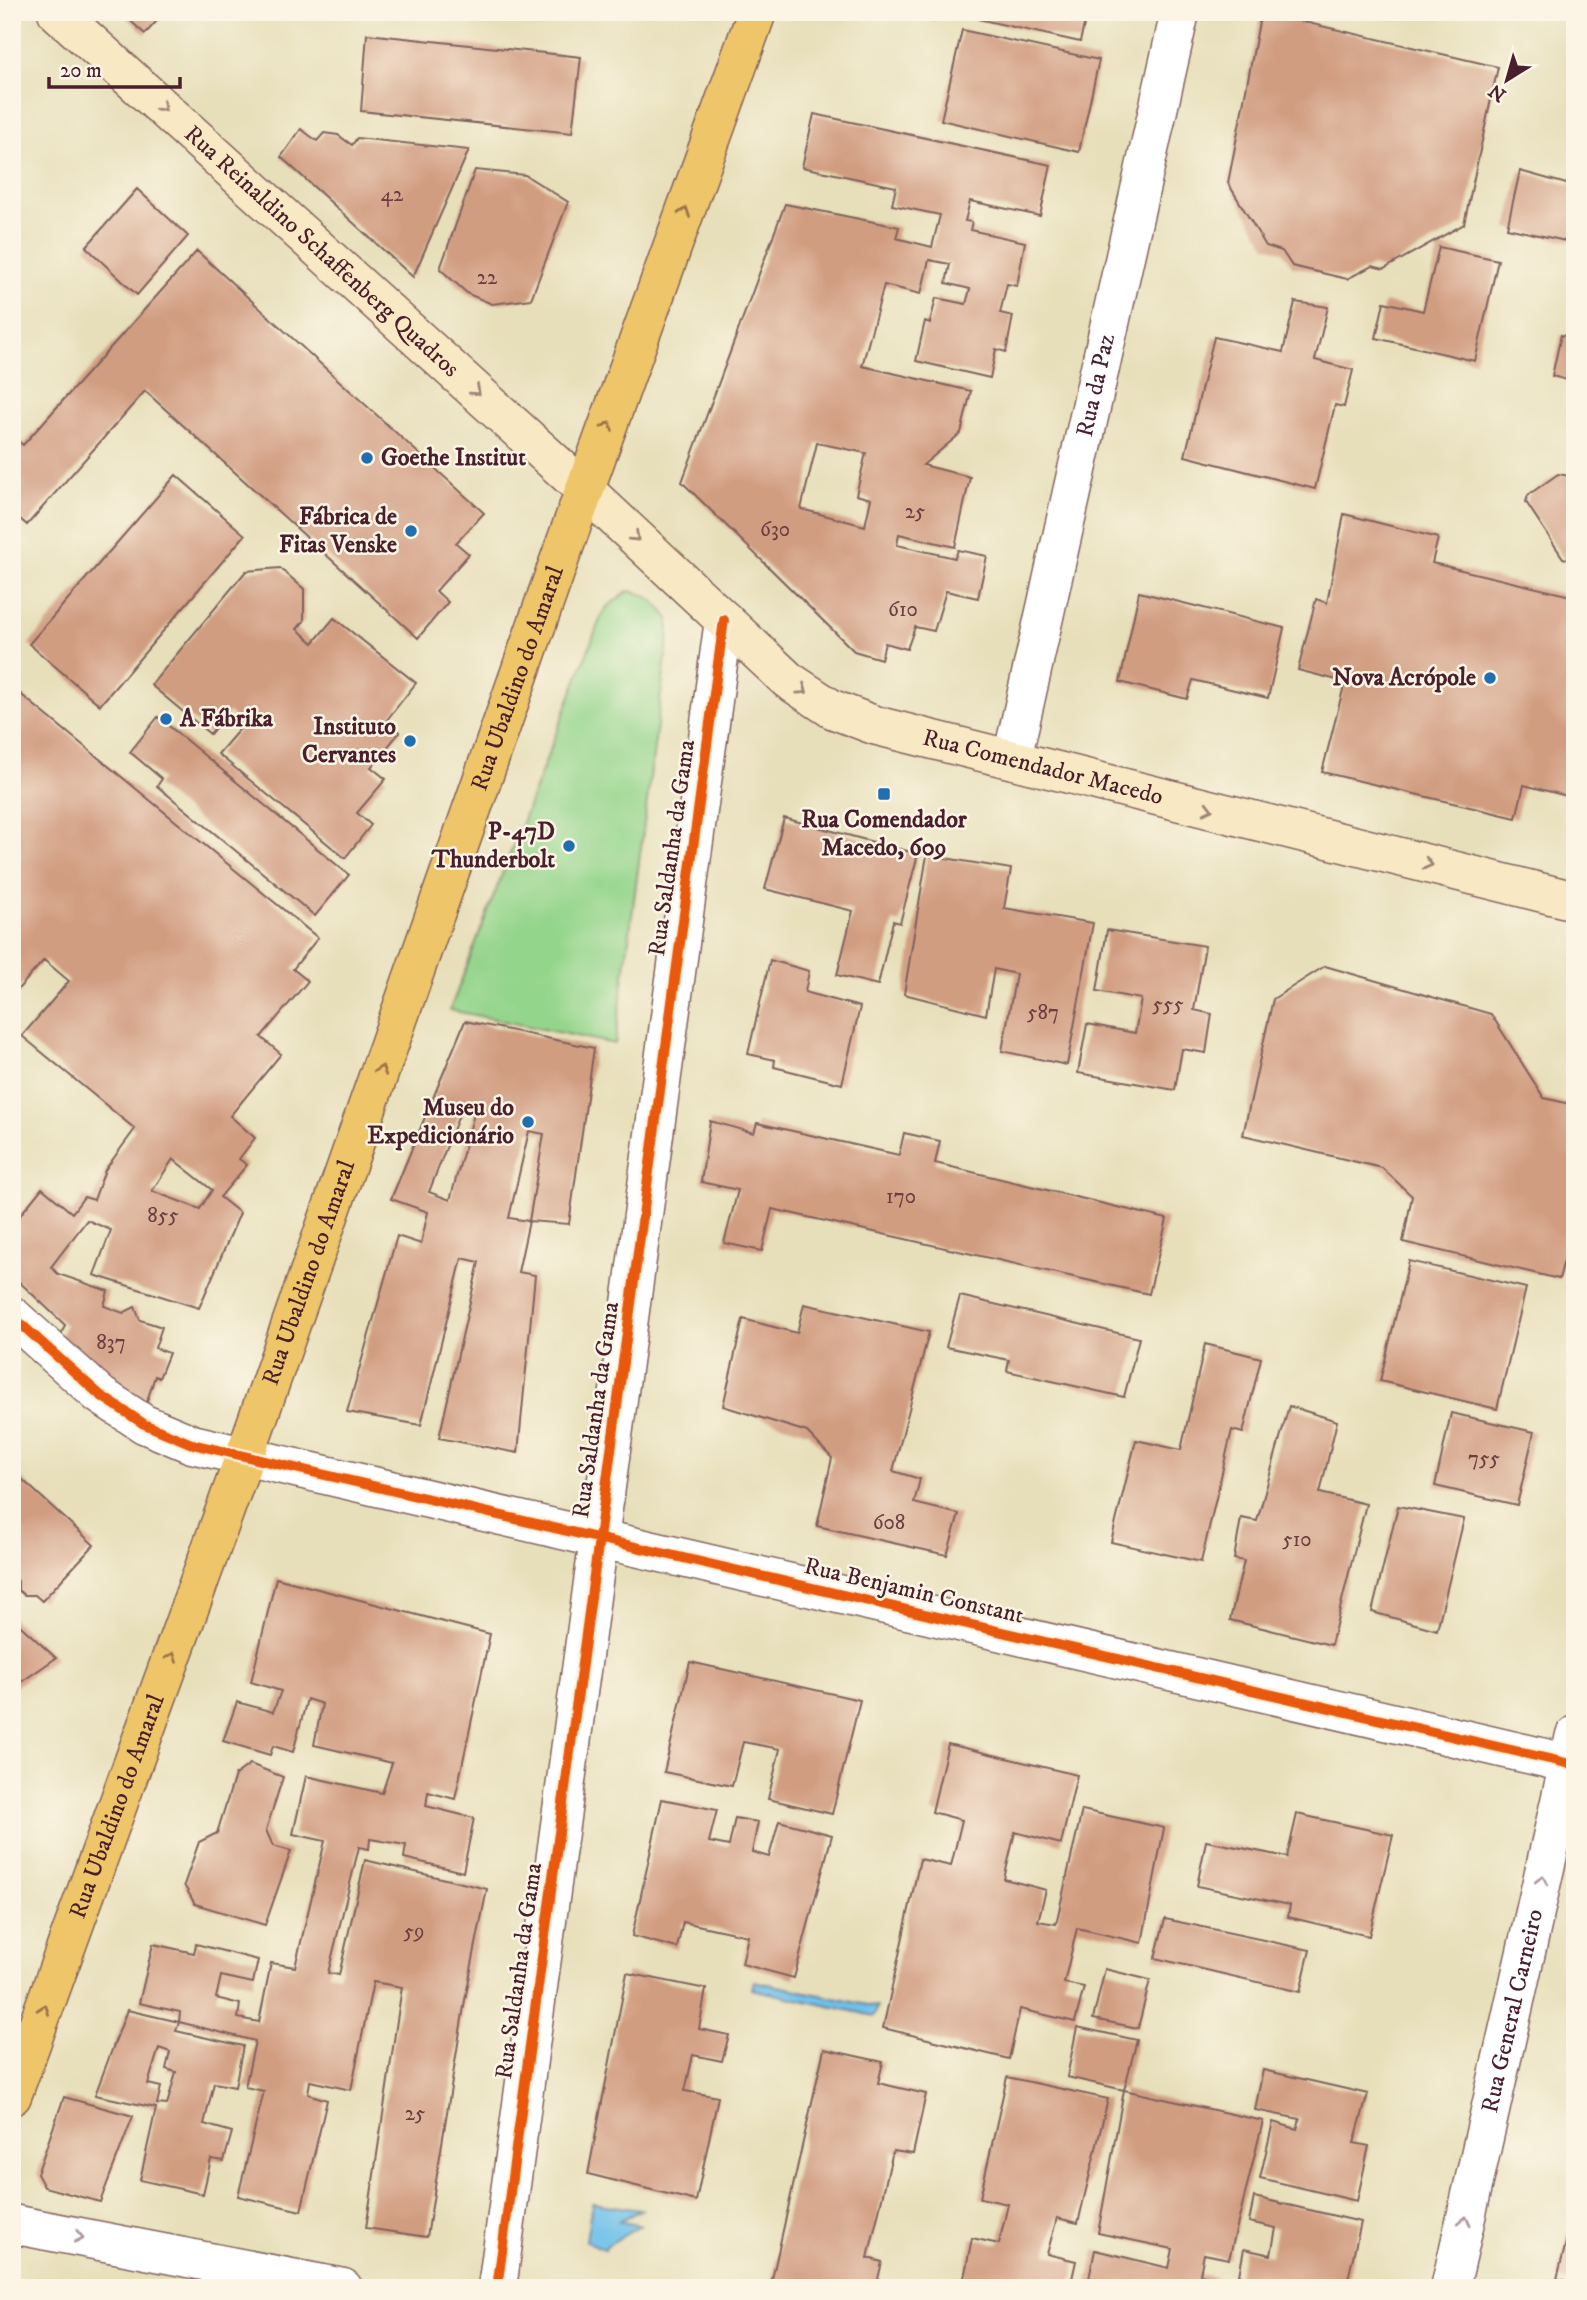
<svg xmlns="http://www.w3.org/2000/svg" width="1587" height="2300" font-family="'IM FELL DW Pica',serif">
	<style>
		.green { fill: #94d58c; stroke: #6f7a5c; stroke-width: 2 }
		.water { fill: #6ec1ea; stroke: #5c708a; stroke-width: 2 }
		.building { fill: #d19d81; fill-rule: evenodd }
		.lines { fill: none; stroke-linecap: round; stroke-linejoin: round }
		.minor-casing { stroke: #81625d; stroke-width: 41 }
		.tertiary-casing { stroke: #81625d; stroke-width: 41 }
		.secondary-casing { stroke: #81625d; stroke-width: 41 }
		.primary-casing { stroke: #81625d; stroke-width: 41 }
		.minor { stroke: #fff; stroke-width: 38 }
		.tertiary { stroke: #fff; stroke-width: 38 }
		.secondary { stroke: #f8e8c3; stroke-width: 38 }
		.primary { stroke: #eec569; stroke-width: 38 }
		.cycleway-casing { stroke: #fcf5e5; stroke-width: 15 }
		.cycleway { stroke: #e8590c; stroke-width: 10 }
		.oneway { stroke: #a18477 }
		.oneway2 { stroke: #9c724a }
		.oneway3 { stroke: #ae9aa0 }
		.poi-dot { fill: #1f6fb2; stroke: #fcf5e5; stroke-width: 2.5 }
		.labels { text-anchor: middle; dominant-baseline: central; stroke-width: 5; stroke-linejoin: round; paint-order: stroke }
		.number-label { font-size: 21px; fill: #6c3e40 }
		.street-label { font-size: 24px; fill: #4a1f2b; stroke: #fcf5e5 }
		.poi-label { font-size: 24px; font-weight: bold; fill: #4a1f2b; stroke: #fcf5e5; text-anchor: end }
	</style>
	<rect width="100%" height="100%" fill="#fcf5e5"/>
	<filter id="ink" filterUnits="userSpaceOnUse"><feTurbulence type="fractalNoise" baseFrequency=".0143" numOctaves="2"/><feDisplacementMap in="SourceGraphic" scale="14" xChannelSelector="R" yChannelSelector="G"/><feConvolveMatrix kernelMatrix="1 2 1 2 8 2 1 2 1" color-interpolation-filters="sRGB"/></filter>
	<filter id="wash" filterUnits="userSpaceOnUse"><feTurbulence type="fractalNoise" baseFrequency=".00686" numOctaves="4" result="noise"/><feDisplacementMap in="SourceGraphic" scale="28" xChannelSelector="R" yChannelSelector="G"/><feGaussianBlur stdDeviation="1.57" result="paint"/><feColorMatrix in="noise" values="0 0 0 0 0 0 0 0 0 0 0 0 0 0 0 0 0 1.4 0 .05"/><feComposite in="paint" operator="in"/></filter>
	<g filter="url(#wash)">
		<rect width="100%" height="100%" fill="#e7dfba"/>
		<path class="green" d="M628,591C649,593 657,603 669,619V634L615,1044L450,1010L601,617L607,607Z"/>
		<path class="water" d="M754,1981L877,2007L874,2016L752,1989Z
			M592,2203L641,2210L619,2221L640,2226L606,2246L605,2250L586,2241Z"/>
		<g id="blocks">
			<path class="building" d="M121,12H165L145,34Z
				M899,12H940L935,21Z
				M979,12H1087L1080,42L978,19Z
				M1261,12L1498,67L1464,224L1384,269L1372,266L1347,279L1292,266L1282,251L1266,246L1228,183Z
				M962,30L1099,60L1079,152L941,120Z
				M367,34L581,57L572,133L361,111Z
				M814,114L1051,165L1040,216L970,201L965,221L972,222L970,230L1025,242L1017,286L1007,284L1000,313L1013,316L1006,352L996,349L990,378L916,361L925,321L930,323L936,298L966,304L970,289L946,283L950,264L929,260L921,294L884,285L862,366L971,391L961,433L923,465L970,477L955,547L899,534L897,545L955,558L958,550L987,556L978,598L946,591L934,631L915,627L907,649L885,643L881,659L854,651L682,482L785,204L899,227L896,238L932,247L940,215L892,205L896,187L802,167ZM817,443L866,453L856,495L871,499L865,526L801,509Z
				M301,129L317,141L324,133L338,135L352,145L357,138L469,150L413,277L281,157Z
				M1574,166L1575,221L1570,242L1507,228L1520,171L1570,185Z
				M475,170L525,175L568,202L531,299L492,304L468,294L440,269Z
				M137,189L188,236L137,295L86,247Z
				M1439,247L1498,260L1475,361L1376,338L1384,302L1423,311Z
				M197,251L484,513L456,543L469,554L436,591L448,602L418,638L145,391L27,525L12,512V436L23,445Z
				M1295,302L1328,307L1315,360L1353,370L1344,407L1335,405L1315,489L1185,456L1214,337L1283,352Z
				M1561,335L1575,338V382L1552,376Z
				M1558,474L1575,477V561L1563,558L1526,502L1528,495Z
				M176,475L245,535L100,705L29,644Z
				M1344,514L1438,538L1432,563L1575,597V798L1524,785L1516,818L1322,772L1345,682L1298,670L1316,599L1327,603Z
				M280,568L304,589V621L297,629L313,643L334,618L416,683L386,721L400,732L371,767L386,779L357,813L371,825L345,858L218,754L243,725L228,712L210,734L151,685L246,571Z
				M1139,592L1284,628L1268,698L1193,680L1187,699L1120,682Z
				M12,687L318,938L293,969L308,981L261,1037L281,1054L230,1116L255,1138L239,1159L247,1165L220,1197L240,1213L199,1308L94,1275L111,1230L87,1220L51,1267L58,1274L108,1291L104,1306L123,1313L135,1307L140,1320L162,1327L155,1348L169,1353L159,1378L155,1376L144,1411L60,1338L65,1325L12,1275V1225L42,1188L72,1213L84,1197L94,1200L105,1170L135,1129L22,1036L69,981L44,960L12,996V939L15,936L12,934ZM173,1159L212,1190L200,1209L152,1191Z
				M158,717L349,875L315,916L157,786L162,779L130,752Z
				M784,818L918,854L900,923L893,921L878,985L837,975L853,911L765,889Z
				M927,855L1011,869L1004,908L1093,923L1067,1065L1002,1051L1016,974L994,969L986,1015L904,994Z
				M1107,930L1205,946L1194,1010L1212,1014L1206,1053L1182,1049L1175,1090L1078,1073L1087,1024L1135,1033L1141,999L1097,991Z
				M770,960L809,971L805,992L860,1007L842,1084L774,1067L775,1060L748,1054Z
				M1325,966L1491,1014L1544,1098L1575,1105V1219L1559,1279L1403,1242L1412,1196L1382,1168L1243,1135L1273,999Z
				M465,1021L594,1048L569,1224L529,1221L518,1272L535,1275L518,1453L439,1438L479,1262L462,1258L421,1425L347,1412L397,1236L421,1244L428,1212L391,1199ZM461,1110L474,1114L450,1200L429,1192ZM529,1131L544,1134L529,1221L509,1218Z
				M710,1121L754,1133L757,1123L899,1155L904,1133L940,1141L935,1163L1167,1219L1149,1294L772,1209L762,1251L724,1243L738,1190L701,1182Z
				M1409,1261L1526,1288L1497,1409L1380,1381Z
				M960,1296L1139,1338L1124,1397L1007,1371L1009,1360L946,1347Z
				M804,1304L929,1332L893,1471L920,1479L914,1503L959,1514L947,1555L817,1526L832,1458L807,1432L723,1406L743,1319L797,1333Z
				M1205,1344L1261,1358L1243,1433L1232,1430L1201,1562L1111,1542L1136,1440L1181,1450Z
				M1289,1406L1337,1421L1320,1493L1366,1504L1331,1645L1230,1620L1244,1561L1234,1559L1241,1518L1257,1521Z
				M1451,1413L1534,1432L1517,1505L1435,1486Z
				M12,1470L94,1545L42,1601L35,1595H24L18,1590V1581L12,1575Z
				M1398,1506L1464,1519L1437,1630L1372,1612Z
				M276,1578L490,1634L455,1799L428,1792L426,1806L474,1818L463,1872L404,1858L406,1845L370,1839L369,1849L359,1847L328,1973L339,1975L365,1860L487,1889L465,2000L427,2237L366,2228L402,1987L373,1982L351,2090L310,2081L308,2094L327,2100L301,2211L238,2196L264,2091L245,2087L255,2041L179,2022L176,2031L243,2046L235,2087L214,2083L204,2124L232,2132L224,2161L211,2159L203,2194L140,2180L156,2108L95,2095L127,2010L179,2022L180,2012L139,2003L153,1944L194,1953L196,1944L258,1960L253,1983L221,1976L216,1998L240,2004L238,2018L259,2022L271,1963L295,1967L325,1841L293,1834L306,1776L382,1793L392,1763L314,1745L322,1704L307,1699L293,1752L273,1746L270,1755L223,1741L237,1702L273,1712L281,1691L251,1682ZM159,2048L170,2052L166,2069L176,2072L167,2105L157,2104L161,2087L148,2084Z
				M12,1618L56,1658L17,1685L12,1693Z
				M690,1662L860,1700L832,1814L768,1799L780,1749L743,1742L732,1786L664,1772Z
				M948,1744L1077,1775L1061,1844L1015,1832L1004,1879L1046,1890L1038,1921L1056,1924L1082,1810L1164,1828L1142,1943L1077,1928L1064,1983L1084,1987L1075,2022L1020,2009L1009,2059L883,2028L920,1859L951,1866L962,1820L932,1812Z
				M250,1764L283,1777L266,1830L273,1846L291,1851L265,1925L195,1904L184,1885L199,1842L217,1833L235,1775Z
				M662,1799L717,1810L709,1842L729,1846L735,1818L758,1822L752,1852L769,1857L779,1821L832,1835L794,1978L742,1964L748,1936L683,1922L677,1948L632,1936Z
				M1297,1814L1393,1835L1369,1936L1288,1917L1290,1905L1197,1886L1206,1841L1287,1857Z
				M1165,1919L1310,1950L1300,1992L1155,1958Z
				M1105,1969L1150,1980L1138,2028L1093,2019Z
				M627,1973L706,1989L699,2029L729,2035L722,2061L693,2055L685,2091L718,2097L696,2201L588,2174Z
				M1077,2027L1137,2040L1124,2090L1067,2077Z
				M824,2049L883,2062L878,2083L926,2094L913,2154L893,2151L868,2258L882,2262L876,2288H770Z
				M1263,2070L1368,2094L1354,2143L1369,2146L1357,2201L1260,2178L1273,2122L1297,2129L1300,2119L1255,2110Z
				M1007,2077L1108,2099L1078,2223L1057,2218L1047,2254L1076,2261L1070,2288H962L972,2238L999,2244L1008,2204L980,2198Z
				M1124,2090L1263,2121L1229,2259L1204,2254L1200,2274L1227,2280L1225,2288H1087L1095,2250L1169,2268L1173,2249L1098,2233Z
				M64,2097L133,2116L100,2202L44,2187L37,2174Z
				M1254,2197L1361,2222L1346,2288H1295L1239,2275L1244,2249L1271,2255L1276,2228L1249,2222Z
				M1574,2210H1575V2283L1557,2279Z"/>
		</g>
	</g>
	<g filter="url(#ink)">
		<use href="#blocks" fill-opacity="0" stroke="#81625d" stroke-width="2"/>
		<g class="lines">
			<defs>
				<g id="minor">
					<path id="s1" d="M1012,759L1180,12"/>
					<path d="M12,1316L100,1395L144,1424L192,1444L1575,1765"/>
					<path d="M497,2288L724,620"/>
					<path id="s2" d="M1450,2288L1575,1735"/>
				</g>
				<path id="tertiary" d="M12,2224L343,2288"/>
				<g id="secondary">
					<path id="s3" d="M57,12L585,490L788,680L832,709L874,725L1575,901"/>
				</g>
				<g id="primary">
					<path id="s4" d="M12,2096L244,1458L559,561L757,12"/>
				</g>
			</defs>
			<use href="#minor" class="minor-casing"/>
			<use href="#tertiary" class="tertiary-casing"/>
			<use href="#secondary" class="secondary-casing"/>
			<use href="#primary" class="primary-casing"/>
			<use href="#minor" class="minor"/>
			<use href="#tertiary" class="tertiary"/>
			<use href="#secondary" class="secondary"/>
			<use href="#primary" class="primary"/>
			<defs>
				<path id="cycleway" d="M12,1316L100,1395L144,1424L192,1444L1575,1765
					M497,2288L724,620"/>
			</defs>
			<use href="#cycleway" class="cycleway-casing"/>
			<use href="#cycleway" class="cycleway"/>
		</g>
		<defs><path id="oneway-chevron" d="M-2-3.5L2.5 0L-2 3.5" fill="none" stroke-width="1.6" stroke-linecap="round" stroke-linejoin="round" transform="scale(1.75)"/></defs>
		<g class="oneway">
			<use href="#oneway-chevron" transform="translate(162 107) rotate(42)"/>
			<use href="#oneway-chevron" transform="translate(476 391) rotate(42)"/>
			<use href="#oneway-chevron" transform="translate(635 537) rotate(43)"/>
			<use href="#oneway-chevron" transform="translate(803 690) rotate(34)"/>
			<use href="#oneway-chevron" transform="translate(1208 809) rotate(14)"/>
			<use href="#oneway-chevron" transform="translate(1428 864) rotate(14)"/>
		</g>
		<g class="oneway2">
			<use href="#oneway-chevron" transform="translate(685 212) rotate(-70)"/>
			<use href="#oneway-chevron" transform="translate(608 426) rotate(-70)"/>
			<use href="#oneway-chevron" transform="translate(381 1070) rotate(-71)"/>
			<use href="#oneway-chevron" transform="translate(172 1657) rotate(-70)"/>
			<use href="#oneway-chevron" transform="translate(44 2009) rotate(-70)"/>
		</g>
		<g class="oneway3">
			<use href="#oneway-chevron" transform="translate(1542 1880) rotate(-77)"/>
			<use href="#oneway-chevron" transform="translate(1465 2221) rotate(-77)"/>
			<use href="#oneway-chevron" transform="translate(79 2237) rotate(11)"/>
		</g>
	</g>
	<g class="poi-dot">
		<circle cx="367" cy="458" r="7"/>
		<circle cx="411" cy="531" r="7"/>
		<circle cx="1490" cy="678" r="7"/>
		<circle cx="166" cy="719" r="7"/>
		<circle cx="410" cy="741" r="7"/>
		<rect x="877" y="787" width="14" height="14" rx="3.5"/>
		<circle cx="569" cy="846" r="7"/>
		<circle cx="528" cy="1122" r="7"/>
	</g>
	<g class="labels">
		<g class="number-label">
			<text x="392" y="195">42</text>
			<text x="487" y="278">22</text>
			<text x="915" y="512">25</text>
			<text x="775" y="530">630</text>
			<text x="903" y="610">610</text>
			<text x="1168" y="1005">555</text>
			<text x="1043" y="1013">587</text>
			<text x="901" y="1197">170</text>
			<text x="163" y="1216">855</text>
			<text x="111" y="1343">837</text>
			<text x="1484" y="1459">755</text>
			<text x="889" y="1523">608</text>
			<text x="1297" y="1540">510</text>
			<text x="414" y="1932">59</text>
			<text x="415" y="2114">25</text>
		</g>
		<g class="street-label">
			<text stroke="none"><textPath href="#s3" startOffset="357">Rua Reinaldino Schaffenberg Quadros</textPath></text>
			<text stroke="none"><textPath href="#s1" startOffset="383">Rua da Paz</textPath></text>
			<text stroke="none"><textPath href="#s4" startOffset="1505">Rua Ubaldino do Amaral</textPath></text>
			<text stroke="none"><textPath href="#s3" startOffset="1262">Rua Comendador Macedo</textPath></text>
			<text transform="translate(672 848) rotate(-82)">Rua Saldanha da Gama</text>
			<text stroke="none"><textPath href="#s4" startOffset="875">Rua Ubaldino do Amaral</textPath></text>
			<text transform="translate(596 1410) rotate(-82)">Rua Saldanha da Gama</text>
			<text transform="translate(914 1591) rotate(13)">Rua Benjamin Constant</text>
			<text stroke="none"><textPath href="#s4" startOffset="308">Rua Ubaldino do Amaral</textPath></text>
			<text transform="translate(519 1971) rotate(-82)">Rua Saldanha da Gama</text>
			<text stroke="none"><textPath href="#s2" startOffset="284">Rua General Carneiro</textPath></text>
		</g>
		<g class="poi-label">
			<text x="381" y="458" text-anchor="start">Goethe Institut</text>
			<text x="397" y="517">Fábrica de<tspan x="397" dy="28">Fitas Venske</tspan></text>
			<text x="1476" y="678">Nova Acrópole</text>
			<text x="180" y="719" text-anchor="start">A Fábrika</text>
			<text x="396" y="727">Instituto<tspan x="396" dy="28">Cervantes</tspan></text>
			<text x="884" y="820" text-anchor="middle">Rua Comendador<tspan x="884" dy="28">Macedo, 609</tspan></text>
			<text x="555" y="832">P-47D<tspan x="555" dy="28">Thunderbolt</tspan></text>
			<text x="514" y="1108">Museu do<tspan x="514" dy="28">Expedicionário</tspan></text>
		</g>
	</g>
	<rect width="1587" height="2300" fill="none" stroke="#fcf5e5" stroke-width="42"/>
	<g transform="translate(1507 80) rotate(217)" stroke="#fcf5e5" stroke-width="5" paint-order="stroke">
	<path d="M0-5L12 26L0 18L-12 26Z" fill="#4a1f2b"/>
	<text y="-10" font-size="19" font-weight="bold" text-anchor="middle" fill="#4a1f2b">N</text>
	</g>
	<path d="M49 77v10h131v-10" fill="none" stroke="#4a1f2b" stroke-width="3.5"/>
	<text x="60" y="77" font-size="21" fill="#4a1f2b" stroke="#fcf5e5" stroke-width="5" paint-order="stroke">20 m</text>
</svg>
